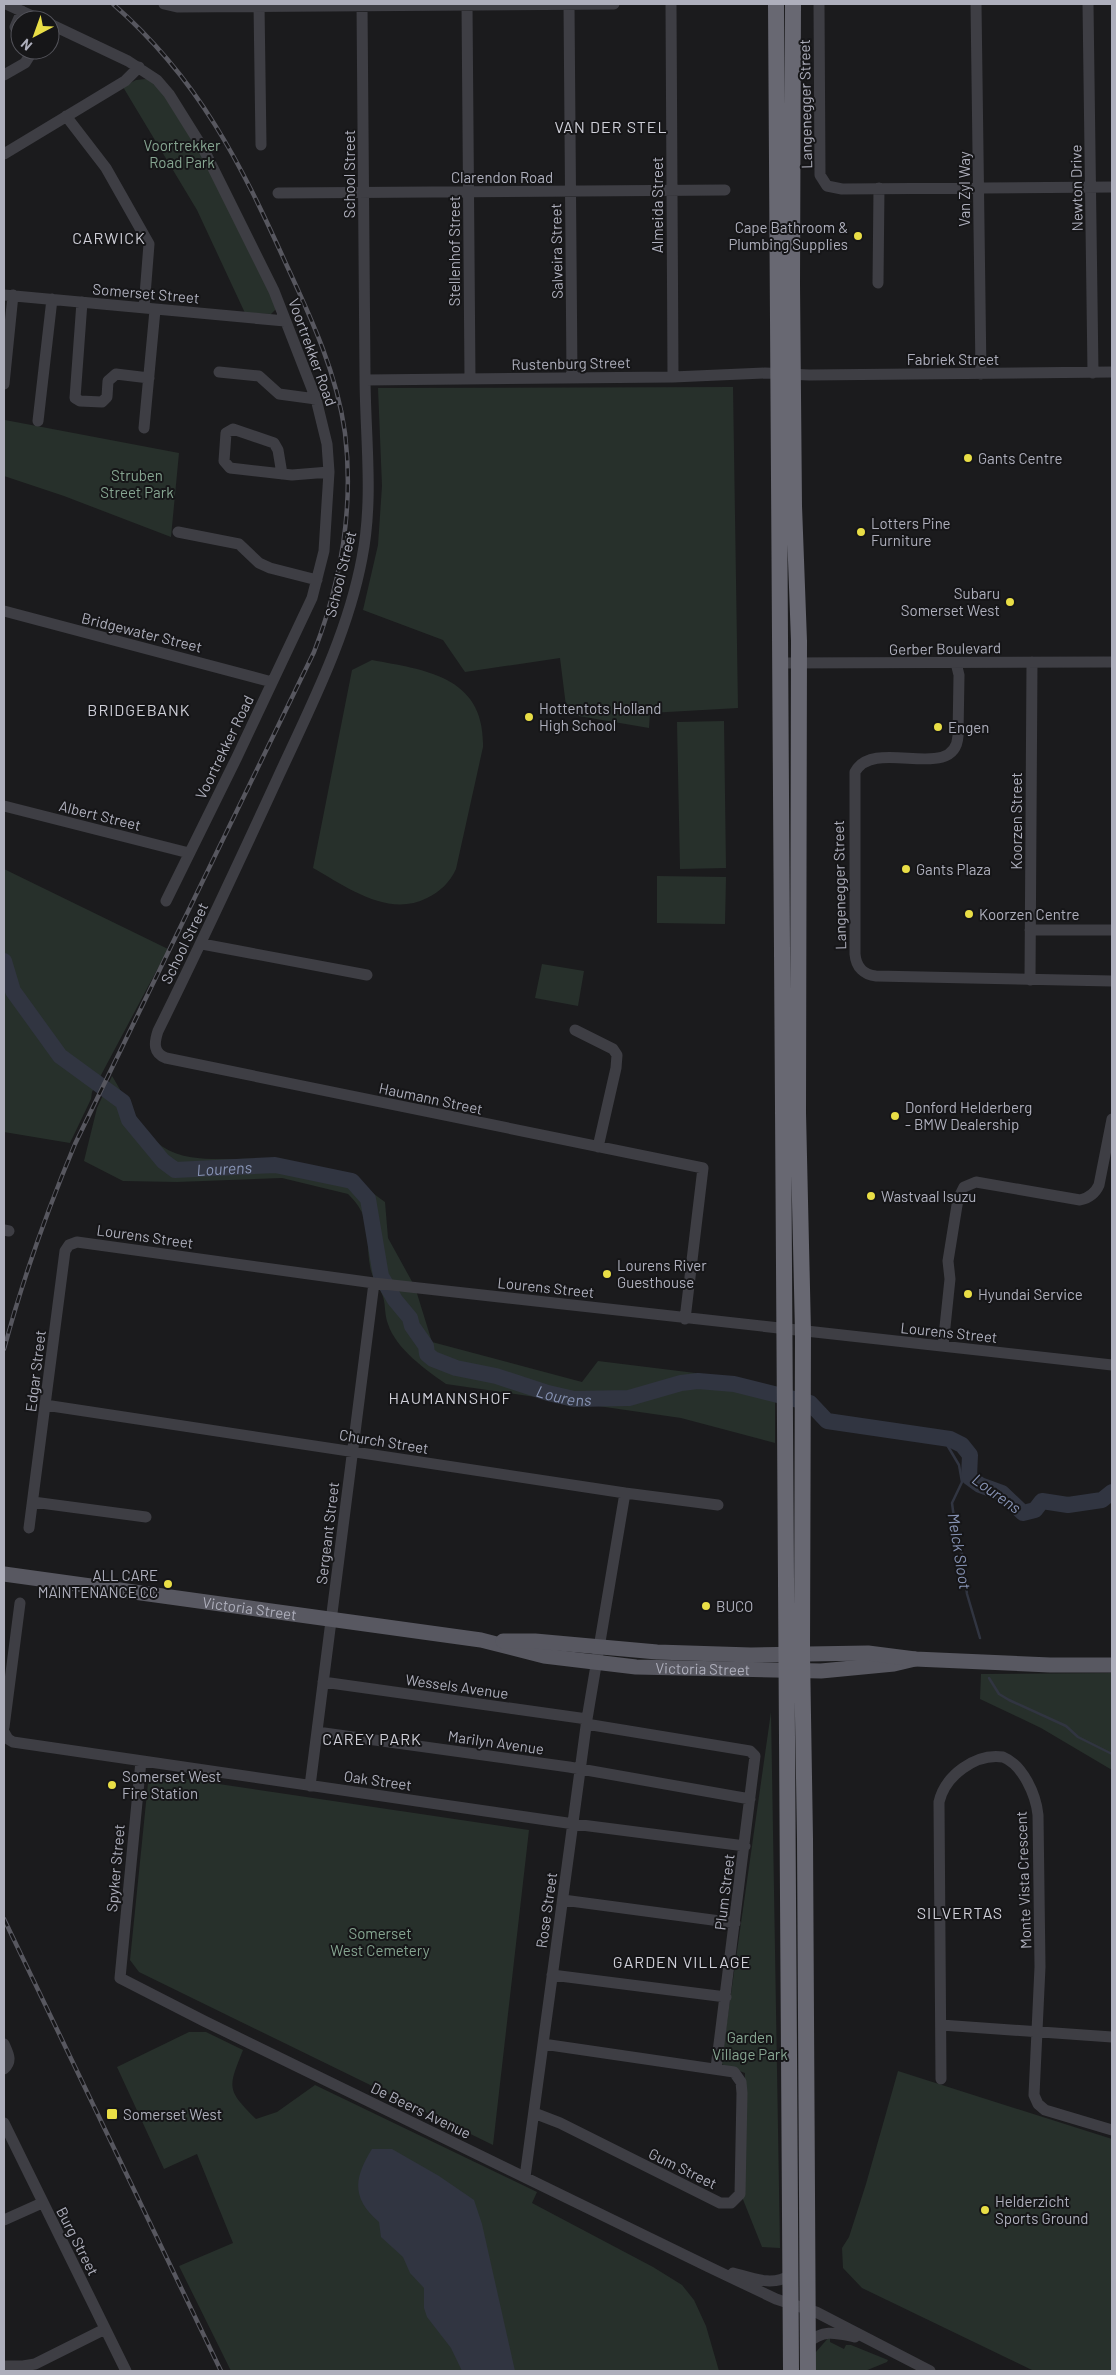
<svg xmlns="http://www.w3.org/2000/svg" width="1116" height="2375" font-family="Barlow,sans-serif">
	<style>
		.green { fill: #27302b }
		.water { fill: #313541 }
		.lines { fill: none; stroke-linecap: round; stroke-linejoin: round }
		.stream { stroke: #313541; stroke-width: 2.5 }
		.river { stroke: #313541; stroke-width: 16 }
		.minor { stroke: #3e3e44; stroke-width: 11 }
		.major { stroke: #585861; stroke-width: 15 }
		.highway { stroke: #686872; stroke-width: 16 }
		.rail-casing { stroke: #57575f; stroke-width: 4.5 }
		.rail { stroke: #161618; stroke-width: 2.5; stroke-dasharray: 8; stroke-linecap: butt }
		.poi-dot { fill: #e9de46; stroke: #161618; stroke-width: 2 }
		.labels { text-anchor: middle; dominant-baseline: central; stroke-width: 4; stroke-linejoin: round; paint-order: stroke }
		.street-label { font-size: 15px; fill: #aeafbc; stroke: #161618 }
		.park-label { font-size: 15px; fill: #86a591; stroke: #161618 }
		.poi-label { font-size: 15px; fill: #aeafbc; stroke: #161618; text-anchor: start }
		.neighbourhood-label { font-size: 16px; letter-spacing: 1px; fill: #cfcfd8; stroke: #161618 }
		.water-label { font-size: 16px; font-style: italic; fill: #8793b4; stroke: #161618 }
	</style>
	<rect width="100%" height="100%" fill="#1b1b1d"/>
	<path class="green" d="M146,79C179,91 256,265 276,304V309L271,314L245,313L197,210L123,87L136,80Z
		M733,387L738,708L650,713L649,728L567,714L560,658L465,672L443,640L363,610L378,545L382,486L378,388Z
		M5,420L179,453L171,537L64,496L4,476Z
		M372,660C425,670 485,676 483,747L456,869C450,882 440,892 427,898C388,918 347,887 313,868L352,670Z
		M724,721L726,868L680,869L677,722Z
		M4,869L168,949L92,1092L91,1099L70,1143L4,1132Z
		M657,876L726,877L725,924L657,923Z
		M542,964L584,971L578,1006L535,998Z
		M112,1076C125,1097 143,1133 163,1147C190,1165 234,1157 265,1159C285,1161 328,1168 347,1176C360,1181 373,1194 385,1202L388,1238L415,1287L432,1342L582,1382L598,1361L744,1379L745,1383L775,1388V1443L681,1418L446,1384C426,1370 396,1349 388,1324C384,1314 386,1303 382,1294C378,1284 371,1276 370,1266C365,1236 373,1218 348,1194L282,1178L177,1182L123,1181L84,1161L97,1108Z
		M1112,1673V1770L1041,1728L980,1699L981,1674Z
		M771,1712L780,2248L762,2247L742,2197L745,2073L721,2064Z
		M158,1775L529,1830L493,2145L139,1972L130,1960L148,1783Z
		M189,2032H206L243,2050C228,2088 226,2089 256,2119L277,2112L315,2085L537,2192L532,2203L653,2267L682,2285L694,2300L706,2326L719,2371H231L179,2266L233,2243L197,2154L164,2169L117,2067Z
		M898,2071L1112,2139V2371H1034L862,2288L843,2268L842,2248L849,2237L866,2184Z
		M830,2336V2342L844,2349L846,2345H851L888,2360L887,2362L865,2371H816L815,2353Z"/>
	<path class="water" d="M372,2149H392L439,2176L474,2200L482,2224L515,2371H462L451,2348L427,2317L424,2308V2288L410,2273L403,2257L381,2237L379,2222C351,2198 354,2178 372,2149Z"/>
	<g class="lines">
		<path class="stream" d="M943,1438L959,1465L962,1482L952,1503L954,1518L961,1546L967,1594L980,1638
			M989,1678L999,1694L1009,1700L1066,1726L1078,1737L1112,1754"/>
		<path class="river" id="s1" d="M4,961L13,991L60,1056L123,1102L129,1120L163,1161L175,1170L275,1165L352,1181L368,1199L381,1276L395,1300L410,1318L412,1326L426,1346L427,1354L433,1359L456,1368L496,1376L548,1393L574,1399L629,1398L681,1383L698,1381L734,1384L810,1403L827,1421L950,1439L962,1445L970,1455L969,1477L980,1485L1002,1493L1023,1513L1035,1510L1042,1501L1068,1505L1102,1500L1112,1492"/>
		<path class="minor" d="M6,4L41,20
			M164,4L177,7L614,4
			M259,4L261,145
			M362,4C363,128 364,251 365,375C365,436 374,497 362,558C348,633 312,704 280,773C240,860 200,946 158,1031C154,1043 153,1053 166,1058L703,1168L685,1319
			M467,4L470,379
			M569,4L572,377
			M671,4L673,377
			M819,4L820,175L827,186L842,189L1112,187
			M976,4L981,374
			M1088,4L1093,373
			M50,24L128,61L157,80L169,94L204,150L274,291L316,399L327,444L329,472L324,551L312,598L237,757L166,901
			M20,36L15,27L22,11
			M4,75L25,63L30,55L28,50
			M66,116L106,168L149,244L144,308
			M4,154L125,81L139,67
			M278,193L725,190
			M878,283L879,188
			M4,295L285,321
			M82,302L75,398L80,401L102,402L107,397L108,381L116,374L149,378
			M219,372L259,376L279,394L316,399
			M365,380L673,377L765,373L809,375L1112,372
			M4,384L13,295
			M38,421L52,299
			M144,428L155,310
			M282,474L278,450L274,443L233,429L226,433L224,461L230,468L292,475L329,472
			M178,532L239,544L259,563L270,568L317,580
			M4,611L272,682
			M779,663L1112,662
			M956,663L959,675L958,736C955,784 874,736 855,772V954C856,967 864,975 876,976L1112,981
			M4,806L189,853
			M1030,930H1112
			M202,944L367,975
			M1030,980L1032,662
			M575,1030L613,1049L617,1055L616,1068L598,1147
			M4,1230L9,1231
			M943,1346L950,1279L948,1261L958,1199L964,1187L976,1182L1080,1200C1089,1198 1095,1194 1099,1185L1112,1119
			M45,1405L625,1493L718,1505
			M33,1502L146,1517
			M29,1528L65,1251L69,1245L77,1242L374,1283L1112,1365
			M323,1682L587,1719
			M586,1724L750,1751L755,1756L716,2068
			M4,1727L20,1603
			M4,1732L8,1739L13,1742L574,1824L745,1846
			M317,1732L569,1767L750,1799
			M141,1761L120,1978L204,2021L709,2267L776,2299L816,2312L930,2371
			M310,1786L374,1283
			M563,1900L735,1923
			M552,1975L726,1997
			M941,2025L1112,2037
			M4,2044C8,2053 13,2061 4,2069
			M941,2079L939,1802C945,1776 975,1753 1003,1757C1023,1765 1036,1795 1038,1815L1040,1967L1034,2095L1038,2104L1045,2110L1112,2130
			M534,2113L560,2123L720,2203H731L740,2194L742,2093L741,2082L734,2072L543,2044
			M4,2123L126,2371
			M525,2177L587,1719L625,1493
			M4,2220L42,2203
			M733,2273C752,2278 773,2287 790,2275
			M808,2343C823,2329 836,2333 855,2337
			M4,2366H23L35,2364L105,2329"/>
		<g class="major">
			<path id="s2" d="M4,1574L481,1640L544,1656L636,1667L821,1671L894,1664L915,1659"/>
			<path d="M503,1641H535L657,1652L751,1655L868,1653L915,1659L1050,1665H1112"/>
		</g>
		<path class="highway" d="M776,4L791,2371
			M793,4L792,284L794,506L799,641L798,1113L803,1332L802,1654L805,1839L808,2371"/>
		<defs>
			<path id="rail" d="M4,1349C23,1278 47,1211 75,1144L314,652C341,582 354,508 345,433C337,374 312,320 287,266C241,164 199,79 113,4
				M4,1919L221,2371"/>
		</defs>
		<use href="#rail" class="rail-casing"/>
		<use href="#rail" class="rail"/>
	</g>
	<g class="poi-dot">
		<circle cx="858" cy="236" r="5"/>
		<circle cx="968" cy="458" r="5"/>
		<circle cx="861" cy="532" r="5"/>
		<circle cx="1010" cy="602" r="5"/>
		<circle cx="529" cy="717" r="5"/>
		<circle cx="938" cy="727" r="5"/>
		<circle cx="906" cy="869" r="5"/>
		<circle cx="969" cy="914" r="5"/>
		<circle cx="895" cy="1116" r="5"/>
		<circle cx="871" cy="1196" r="5"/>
		<circle cx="607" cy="1274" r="5"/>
		<circle cx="968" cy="1294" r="5"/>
		<circle cx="168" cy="1584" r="5"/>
		<circle cx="706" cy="1606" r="5"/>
		<circle cx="112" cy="1785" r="5"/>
		<rect x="106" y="2108" width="12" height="12" rx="2.5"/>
		<circle cx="985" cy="2210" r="5"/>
	</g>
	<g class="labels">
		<g class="street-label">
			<text transform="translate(805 104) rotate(-91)">Langenegger Street</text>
			<text transform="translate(349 174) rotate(-90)">School Street</text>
			<text x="502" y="177">Clarendon Road</text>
			<text transform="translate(1076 188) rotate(-91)">Newton Drive</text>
			<text transform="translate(964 189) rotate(-90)">Van Zyl Way</text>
			<text transform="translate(657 205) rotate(-90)">Almeida Street</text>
			<text transform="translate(454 251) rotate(-90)">Stellenhof Street</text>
			<text transform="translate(556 251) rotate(-91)">Salveira Street</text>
			<text transform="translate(146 293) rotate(5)">Somerset Street</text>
			<text transform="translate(313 352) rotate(70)">Voortrekker Road</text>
			<text x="953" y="359">Fabriek Street</text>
			<text transform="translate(571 363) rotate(-1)">Rustenburg Street</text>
			<text transform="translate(340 574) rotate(-76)">School Street</text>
			<text transform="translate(142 632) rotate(14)">Bridgewater Street</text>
			<text transform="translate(945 648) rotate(-1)">Gerber Boulevard</text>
			<text transform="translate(224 747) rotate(-64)">Voortrekker Road</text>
			<text transform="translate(100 815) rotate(14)">Albert Street</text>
			<text transform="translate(1016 821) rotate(-90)">Koorzen Street</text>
			<text transform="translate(839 885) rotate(-91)">Langenegger Street</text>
			<text transform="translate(184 943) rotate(-64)">School Street</text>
			<text transform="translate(431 1098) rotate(12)">Haumann Street</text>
			<text transform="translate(145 1236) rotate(8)">Lourens Street</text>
			<text transform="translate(546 1287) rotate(6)">Lourens Street</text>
			<text transform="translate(949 1332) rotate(6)">Lourens Street</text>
			<text transform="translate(35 1371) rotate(-83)">Edgar Street</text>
			<text transform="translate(384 1441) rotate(9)">Church Street</text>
			<text transform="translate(327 1533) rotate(-83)">Sergeant Street</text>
			<text stroke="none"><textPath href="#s2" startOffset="248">Victoria Street</textPath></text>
			<text stroke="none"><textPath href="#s2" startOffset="706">Victoria Street</textPath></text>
			<text transform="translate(457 1686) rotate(8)">Wessels Avenue</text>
			<text transform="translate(496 1742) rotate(8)">Marilyn Avenue</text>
			<text transform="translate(378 1780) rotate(8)">Oak Street</text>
			<text transform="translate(115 1868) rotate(-85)">Spyker Street</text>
			<text transform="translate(1023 1880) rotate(-92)">Monte Vista Crescent</text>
			<text transform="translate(724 1892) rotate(-83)">Plum Street</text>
			<text transform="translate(546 1910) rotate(-82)">Rose Street</text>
			<text transform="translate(421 2110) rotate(26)">De Beers Avenue</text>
			<text transform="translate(683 2168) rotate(26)">Gum Street</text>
			<text transform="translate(78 2241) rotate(63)">Burg Street</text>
		</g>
		<g class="park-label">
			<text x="182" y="145">Voortrekker<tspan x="182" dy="17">Road Park</tspan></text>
			<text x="137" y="475">Struben<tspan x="137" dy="17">Street Park</tspan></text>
			<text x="380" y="1933">Somerset<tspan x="380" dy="17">West Cemetery</tspan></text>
			<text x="750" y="2037">Garden<tspan x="750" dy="17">Village Park</tspan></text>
		</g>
		<g class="poi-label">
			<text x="848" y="227" text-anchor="end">Cape Bathroom &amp;<tspan x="848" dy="17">Plumbing Supplies</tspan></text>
			<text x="978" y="458">Gants Centre</text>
			<text x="871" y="523">Lotters Pine<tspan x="871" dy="17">Furniture</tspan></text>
			<text x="1000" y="593" text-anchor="end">Subaru<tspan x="1000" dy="17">Somerset West</tspan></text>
			<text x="539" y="708">Hottentots Holland<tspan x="539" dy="17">High School</tspan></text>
			<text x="948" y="727">Engen</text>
			<text x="916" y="869">Gants Plaza</text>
			<text x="979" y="914">Koorzen Centre</text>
			<text x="905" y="1107">Donford Helderberg<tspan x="905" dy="17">- BMW Dealership</tspan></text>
			<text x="881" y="1196">Wastvaal Isuzu</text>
			<text x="617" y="1265">Lourens River<tspan x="617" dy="17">Guesthouse</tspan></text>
			<text x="978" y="1294">Hyundai Service</text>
			<text x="158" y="1575" text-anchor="end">ALL CARE<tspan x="158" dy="17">MAINTENANCE CC</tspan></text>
			<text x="716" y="1606">BUCO</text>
			<text x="122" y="1776">Somerset West<tspan x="122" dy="17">Fire Station</tspan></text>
			<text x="123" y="2114">Somerset West</text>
			<text x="995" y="2201">Helderzicht<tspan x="995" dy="17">Sports Ground</tspan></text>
		</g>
		<g class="neighbourhood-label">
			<text x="611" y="126">VAN DER STEL</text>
			<text x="109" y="237">CARWICK</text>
			<text x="139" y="709">BRIDGEBANK</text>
			<text x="450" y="1397">HAUMANNSHOF</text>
			<text x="372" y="1738">CAREY PARK</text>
			<text x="960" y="1912">SILVERTAS</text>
			<text x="682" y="1961">GARDEN VILLAGE</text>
		</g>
		<g class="water-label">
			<text stroke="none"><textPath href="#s1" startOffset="326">Lourens</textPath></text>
			<text stroke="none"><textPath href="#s1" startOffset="794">Lourens</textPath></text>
			<text transform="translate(997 1493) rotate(36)">Lourens</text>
			<text transform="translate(960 1551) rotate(81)">Melck Sloot</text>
		</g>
	</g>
	<rect width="1116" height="2375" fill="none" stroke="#aeafbc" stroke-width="10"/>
	<g transform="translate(35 35) rotate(221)"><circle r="24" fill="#161618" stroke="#53535a"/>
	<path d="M0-4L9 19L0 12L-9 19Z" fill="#e9de46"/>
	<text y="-8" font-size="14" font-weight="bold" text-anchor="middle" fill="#aeafbc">N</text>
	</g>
</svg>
